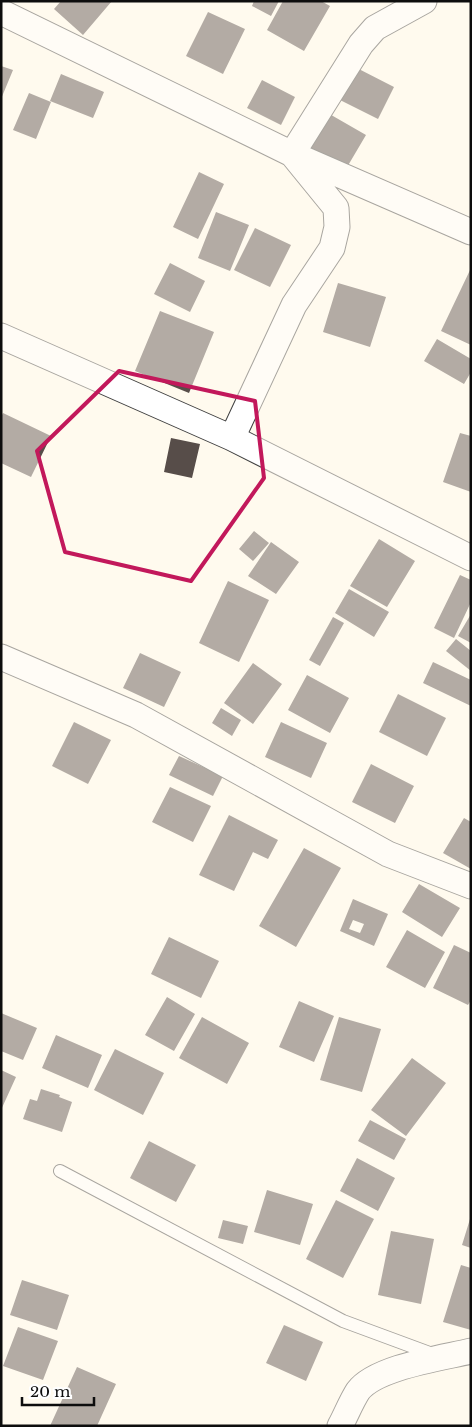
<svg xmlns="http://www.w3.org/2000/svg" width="472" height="1427" font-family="'Libre Baskerville',serif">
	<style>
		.building { fill: #574d49; fill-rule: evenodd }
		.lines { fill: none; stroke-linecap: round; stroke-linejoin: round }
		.lane-casing { stroke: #404040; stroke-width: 14 }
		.street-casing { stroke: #404040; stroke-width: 27 }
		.lane { stroke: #fff; stroke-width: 12 }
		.street { stroke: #fff; stroke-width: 25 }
		.marked { fill: none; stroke: #c2185b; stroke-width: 4; stroke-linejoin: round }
	</style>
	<rect width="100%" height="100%" fill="#fffaee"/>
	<path class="building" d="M61,1H112L83,35L54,9Z
		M254,1H279L271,16L252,6Z
		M283,1H321L330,6L304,51L267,30Z
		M208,12L245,29L223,74L186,56Z
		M351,65L394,87L378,119L334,97Z
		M1,66L13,70L1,99Z
		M61,74L104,92L93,118L50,101Z
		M262,80L295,97L281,125L247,108Z
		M29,93L51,102L36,139L13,130Z
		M326,112L366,135L343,174L303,151Z
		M199,172L224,184L198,239L173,227Z
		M216,212L249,225L230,271L198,258Z
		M255,228L291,245L270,287L234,270Z
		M170,263L205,281L190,312L154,294Z
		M471,268V345L441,331Z
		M338,283L386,297L370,347L323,332Z
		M160,311L214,332L189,393L135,371Z
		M437,339L471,359V372L464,384L424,361Z
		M3,413L51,436L31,477L1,463V417Z
		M460,433L471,436V492L443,482Z
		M171,438L200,444L192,478L164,472Z
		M254,531L269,543L253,561L239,549Z
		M379,539L415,561L387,607L350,586Z
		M271,542L299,562L276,594L248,576Z
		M460,575L471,580V602L454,638L434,628Z
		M228,581L269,600L239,662L199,643Z
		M349,589L389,612L374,637L335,613Z
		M471,614V643L458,636Z
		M333,617L344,623L320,666L309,660Z
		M456,639L471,651V671L446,651Z
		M140,653L181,672L164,707L123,688Z
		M433,662L471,680V706L423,683Z
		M253,663L282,684L253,724L224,703Z
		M307,675L349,698L330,733L288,710Z
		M398,694L446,718L427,756L379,732Z
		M221,708L241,720L232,736L212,723Z
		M74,722L111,740L88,784L52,766Z
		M281,722L327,743L311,778L265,757Z
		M179,756L223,776L213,796L169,775Z
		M371,764L414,786L395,823L352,802Z
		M170,787L211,806L193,842L152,822Z
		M229,815L278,840L268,859L253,852L234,891L199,875Z
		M464,818L471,822V869L443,853Z
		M304,848L341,868L296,947L259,926Z
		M419,884L460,908L442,937L402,912Z
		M353,899L388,914L374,946L340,931ZM353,920L364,924L360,933L349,929Z
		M407,930L445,952L425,988L386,967Z
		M169,937L219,961L201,998L151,974Z
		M454,945L471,953V1000L468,1005L433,988Z
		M167,997L195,1014L174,1051L145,1035Z
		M299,1001L334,1016L314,1062L279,1047Z
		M1,1013L37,1028L23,1060L1,1051Z
		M202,1017L249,1043L227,1084L179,1058Z
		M339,1017L381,1029L362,1092L320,1080Z
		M56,1035L102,1055L88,1088L42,1068Z
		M115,1049L164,1073L143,1115L94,1090Z
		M412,1058L446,1083L406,1136L371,1110Z
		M1,1070L16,1077L1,1110Z
		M41,1089L60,1095L59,1097L72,1102L62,1132L23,1119L30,1099L37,1101Z
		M370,1120L406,1139L394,1160L358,1141Z
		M149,1141L196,1165L176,1202L130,1178Z
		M357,1158L395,1178L378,1211L340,1191Z
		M267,1190L313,1204L300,1245L254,1232Z
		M336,1200L374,1219L343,1278L306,1259Z
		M470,1219H471V1248L462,1245Z
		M223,1220L248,1226L243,1244L218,1238Z
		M391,1231L434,1239L421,1304L378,1295Z
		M461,1265L471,1268V1330L443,1322Z
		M22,1280L69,1295L57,1330L10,1315Z
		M284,1325L323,1342L306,1381L266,1363Z
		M18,1327L58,1341L43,1380L3,1366Z
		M77,1367L116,1384L97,1426H50Z"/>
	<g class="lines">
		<defs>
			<path id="lane" d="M60,1171L343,1321L435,1355"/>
			<path id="street" d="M1,12L292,154L471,232
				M1,336L232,438L471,558
				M232,438L294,305L332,248L337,227L336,208L292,154L361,44L375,28L424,1
				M1,657L136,715L388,854L471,886
				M340,1426C346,1415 351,1402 358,1391C376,1367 442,1358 471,1351"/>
		</defs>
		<use href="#lane" class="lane-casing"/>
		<use href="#street" class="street-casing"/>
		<use href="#lane" class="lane"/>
		<use href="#street" class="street"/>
	</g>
	<path d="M0 0H472V1427H0ZM119,371L255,401L264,478L191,581L65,552L37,451Z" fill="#fffaee" fill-opacity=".55" fill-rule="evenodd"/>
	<path class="marked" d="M119,371L255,401L264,478L191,581L65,552L37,451Z"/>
	<rect width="472" height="1427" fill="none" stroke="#0d0d0d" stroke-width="5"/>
	<path d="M22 1397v8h72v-8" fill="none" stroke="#0d0d0d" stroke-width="2.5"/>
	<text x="30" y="1397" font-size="15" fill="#0d0d0d" stroke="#ffffff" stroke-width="4" paint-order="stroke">20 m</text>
</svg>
